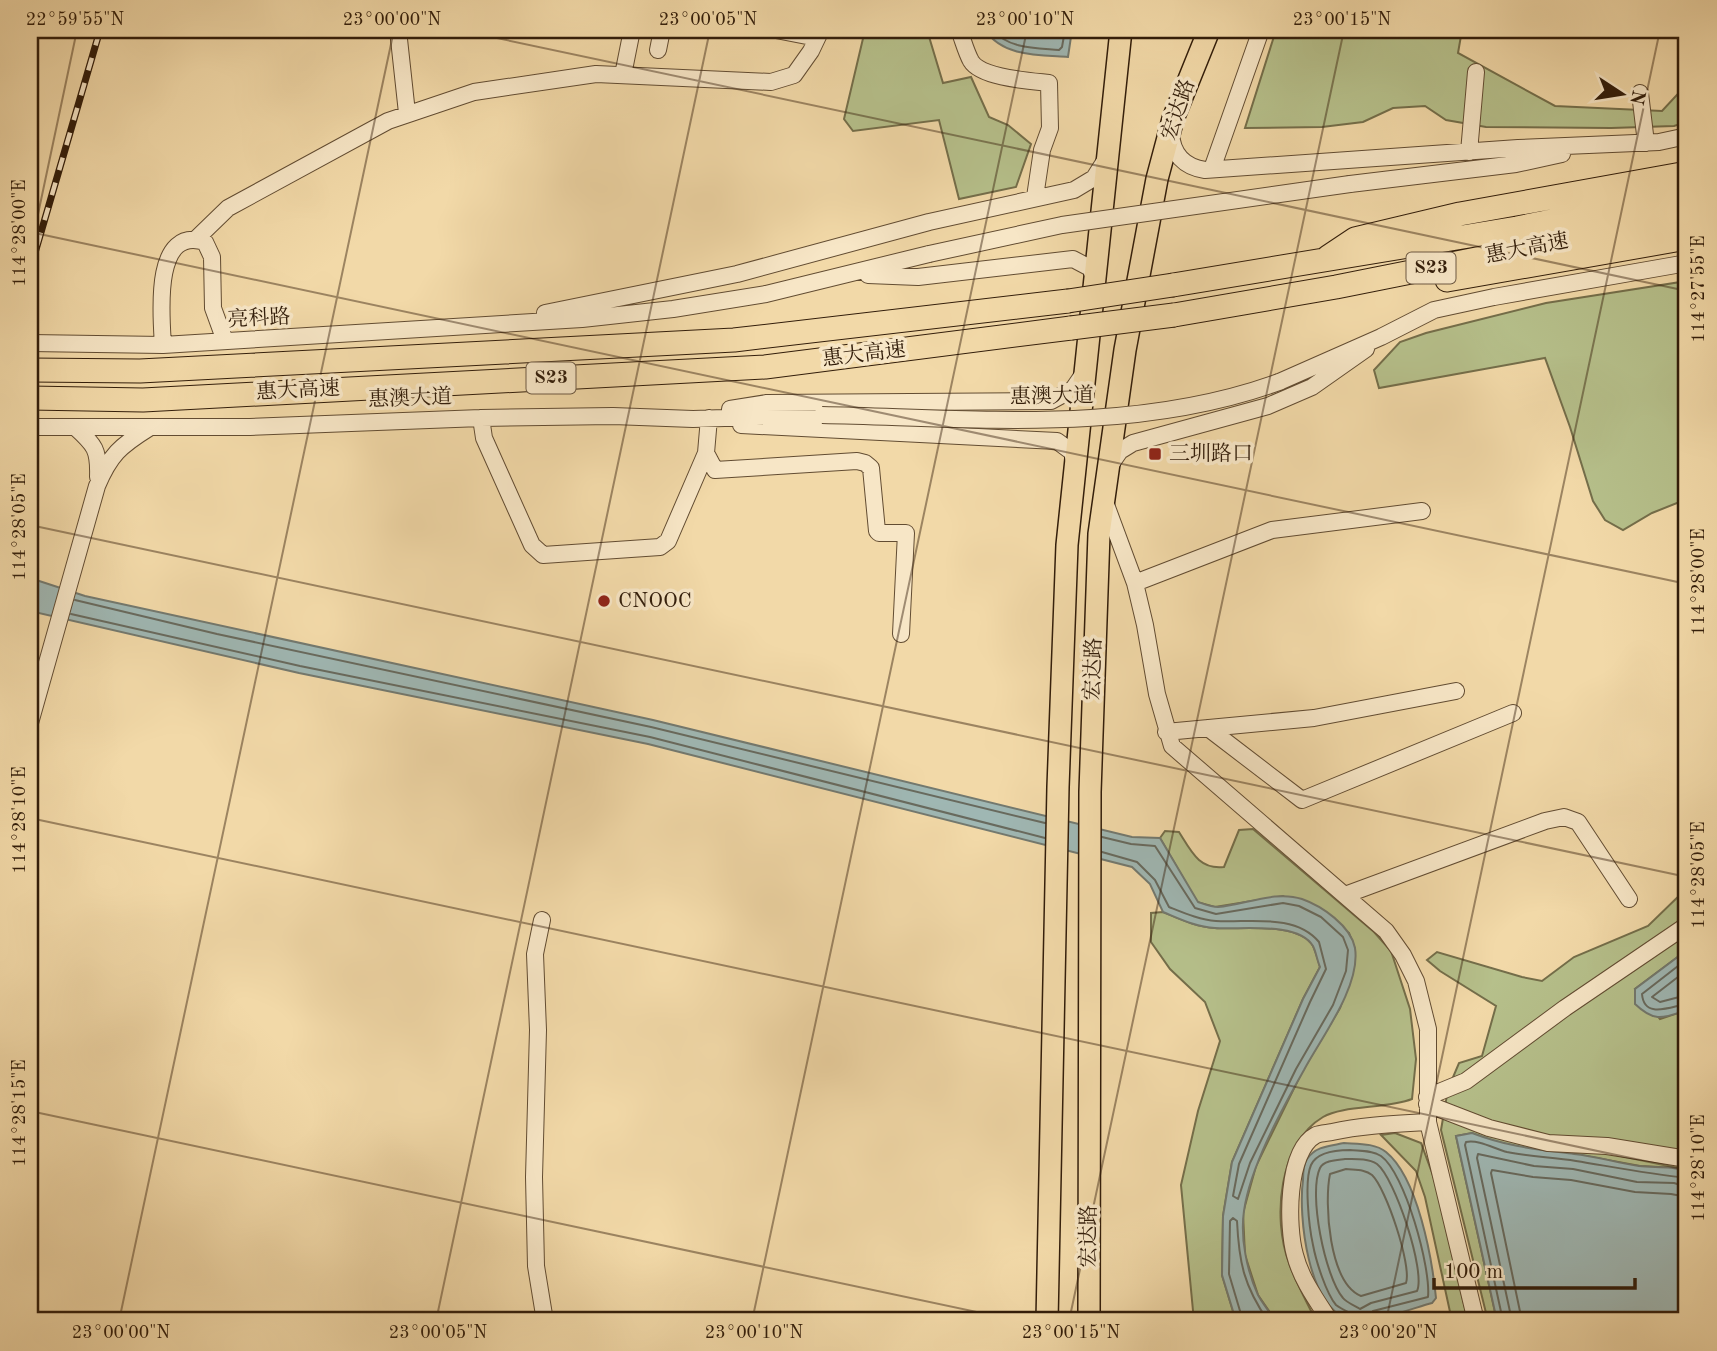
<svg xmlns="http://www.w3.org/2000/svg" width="1717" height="1351" font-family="'Old Standard TT','Noto Serif SC',serif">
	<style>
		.green { fill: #b6c08b; stroke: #746e4a; stroke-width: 2 }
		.water { fill: #9fb7b3; stroke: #73796f; stroke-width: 2 }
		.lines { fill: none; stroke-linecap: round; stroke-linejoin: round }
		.shore { stroke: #686a5e; stroke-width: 2 }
		.minor-casing { stroke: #624c32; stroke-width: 18 }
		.major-casing { stroke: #321d0a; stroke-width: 24 }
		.highway-casing { stroke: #321d0a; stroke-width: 25 }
		.minor { stroke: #f7e6c6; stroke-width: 16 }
		.major { stroke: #f2d9a8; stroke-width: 21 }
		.highway { stroke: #f2d9a8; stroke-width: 23 }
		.rail-casing { stroke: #321d0a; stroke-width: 7 }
		.rail { stroke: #f7e6c6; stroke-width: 4.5; stroke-dasharray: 13; stroke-linecap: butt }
		.minor-bridge-casing { stroke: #624c32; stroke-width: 18; stroke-linecap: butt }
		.highway-bridge-casing { stroke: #321d0a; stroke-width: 25; stroke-linecap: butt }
		.minor-bridge { stroke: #f7e6c6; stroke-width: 16 }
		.highway-bridge { stroke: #f2d9a8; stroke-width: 23 }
		.ticks { fill: none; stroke: #321d0a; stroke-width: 2; stroke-opacity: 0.45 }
		.poi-dot { fill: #8f2418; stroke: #f7e6c6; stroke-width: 2.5 }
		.labels { text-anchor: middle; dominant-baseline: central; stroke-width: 7; stroke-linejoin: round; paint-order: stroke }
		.shield { fill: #f7e6c6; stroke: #6d5942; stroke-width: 2 }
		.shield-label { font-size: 19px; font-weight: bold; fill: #321d0a }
		.street-label { font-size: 21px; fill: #321d0a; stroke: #f7e6c6 }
		.poi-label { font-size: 21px; fill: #321d0a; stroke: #f7e6c6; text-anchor: start }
		.neatline { fill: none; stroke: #321d0a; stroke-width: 2.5 }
		.ticks-label { font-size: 18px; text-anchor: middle; fill: #321d0a }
	</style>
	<rect width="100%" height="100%" fill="#f2d9a8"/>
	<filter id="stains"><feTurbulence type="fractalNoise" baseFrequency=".00286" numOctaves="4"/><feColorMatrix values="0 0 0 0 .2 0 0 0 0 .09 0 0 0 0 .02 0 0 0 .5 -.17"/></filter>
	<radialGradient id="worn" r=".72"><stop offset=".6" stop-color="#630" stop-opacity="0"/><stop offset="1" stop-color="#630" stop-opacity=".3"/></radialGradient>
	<path class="green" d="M865,30H927L943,83L971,77L989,117L1008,125L1031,144L1016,187L959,199L939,120L853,131L844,119Z
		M1276,30H1361L1364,32L1366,30H1462L1458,53L1555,106L1662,111L1687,84V122L1674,126L1611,128L1486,127L1446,120L1425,106L1393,108L1363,122L1322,127L1245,128Z
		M1687,281V499L1652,513L1623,530L1605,520L1593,501L1570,427L1545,358L1379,388L1374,370L1400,342L1426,333L1546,303Z
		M1253,829L1374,932L1391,951L1410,1009L1416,1059L1412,1099C1387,1109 1343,1105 1323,1117C1279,1143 1272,1218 1289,1263C1296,1283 1307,1302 1316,1321H1276L1258,1295L1245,1255L1243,1213L1256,1166L1302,1072L1340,1008L1353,972L1355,949L1349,933L1283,896L1215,907L1197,902L1160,838L1165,831L1179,832C1191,851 1199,870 1224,867L1239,830Z
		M1687,873V950L1635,989L1660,1019L1687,1010V1172L1678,1168L1640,1166L1575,1154L1537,1151L1496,1142L1472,1133L1456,1136L1497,1321H1488L1441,1130L1448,1089L1459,1063L1482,1056L1496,1006L1440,971L1427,960L1437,952L1522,977L1542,981L1574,957L1648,926L1684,891Z
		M1163,912C1180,919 1196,927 1215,928C1240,930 1298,921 1313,946C1316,952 1318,960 1320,967L1303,999L1232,1162L1223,1216L1222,1275L1236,1321H1194L1181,1185L1198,1111L1220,1041L1205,1002L1170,969L1151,942V913Z
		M1395,1133L1421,1143L1435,1181L1468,1321H1452L1425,1197L1416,1171L1381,1135Z"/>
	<path class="water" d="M985,30H1072L1068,57C1039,55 1003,57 985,30Z
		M30,578L85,596L653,720L1132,837L1160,838L1198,902C1204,904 1211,907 1218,907C1245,905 1275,890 1302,899C1322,906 1351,926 1355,948C1361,986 1321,1038 1304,1070C1282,1109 1250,1167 1244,1211C1240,1238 1247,1271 1258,1295C1263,1304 1270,1313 1276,1321H1236L1222,1275L1223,1216L1232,1162L1303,999L1320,967C1317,960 1316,952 1313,946C1298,921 1240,930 1215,928C1196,927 1180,919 1163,912L1150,884L1132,867L648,744L299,673L30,611Z
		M1687,950V1010C1663,1018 1655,1023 1635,1004V989Z
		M1472,1133C1509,1147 1535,1149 1574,1154C1596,1156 1617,1163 1639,1166C1655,1168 1672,1165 1687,1172V1321H1497L1456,1136Z
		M1344,1143C1358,1144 1375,1143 1386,1152C1418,1178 1432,1258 1436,1298L1432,1303C1410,1309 1370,1325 1349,1319C1308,1309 1298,1215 1303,1180C1303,1173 1303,1165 1307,1159C1316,1146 1330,1146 1344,1143Z"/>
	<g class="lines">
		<path class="shore" d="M993,30C1008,49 1037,48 1059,50L1062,47L1065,30
			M75,600L217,634L651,727L1045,823
			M71,614L300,666L650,737L1045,838
			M1102,852L1137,862L1155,880L1169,907C1184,913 1200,920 1216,921C1249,923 1295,913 1319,942L1326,969L1310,1002L1239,1164L1233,1196L1238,1199L1250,1163L1296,1069L1333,1005L1346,971L1348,950L1343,937L1321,917L1299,906L1283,903L1216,914L1195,908L1155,846L1131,844L1102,837
			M1687,959L1642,994C1644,1020 1672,1006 1687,1004
			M1687,970L1652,997L1660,1002L1687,995
			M1345,1159C1355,1159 1368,1158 1377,1164C1395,1178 1426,1272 1417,1291L1371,1303L1360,1309C1355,1306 1346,1302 1343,1298C1325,1277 1308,1193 1320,1168C1324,1160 1338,1160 1345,1159Z
			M1346,1169C1355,1170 1365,1169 1372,1175C1386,1188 1412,1266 1406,1283L1361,1296C1329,1283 1324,1203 1330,1174Z
			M1243,1321L1229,1274L1230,1221L1233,1218L1237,1221C1239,1263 1244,1286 1268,1321
			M1353,1321L1350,1313C1346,1311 1340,1308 1336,1305C1326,1293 1316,1261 1313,1245C1309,1227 1304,1181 1311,1165C1317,1152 1338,1150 1350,1150C1360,1151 1372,1150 1381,1156C1405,1173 1431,1268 1428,1297L1373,1311L1368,1316V1321
			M1503,1321L1465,1145L1466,1142C1478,1139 1495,1149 1507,1152C1530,1157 1553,1157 1576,1161C1613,1167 1650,1174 1687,1178
			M1512,1321L1477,1158L1478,1154L1534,1166L1573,1169L1637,1182L1674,1183L1687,1187
			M1522,1321L1491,1173L1492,1170L1533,1177L1571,1180L1635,1192L1671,1194L1687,1197"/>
		<defs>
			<path id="minor" d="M398,30L407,113
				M776,30L817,38
				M959,30C963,40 966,52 971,61C981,78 1031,81 1049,83L1050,128L1042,150L1035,197
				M658,50L662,30
				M623,75L632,30
				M1640,93L1646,143
				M1171,133C1172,154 1184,167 1205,170L1518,148L1659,142L1687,136
				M1469,152L1476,72
				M1212,169L1261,30
				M1350,184L1516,164L1562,154
				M196,239L228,208L388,121L474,92L596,74L771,82L794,75L811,51L821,30
				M868,275L918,277L1073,259L1090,268L1095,279
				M545,313L737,274L929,222L1074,190L1094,178L1106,159
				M30,343L163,345L582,319L673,309L766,294L929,254
				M163,345C161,314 153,225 205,242L212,257L213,308L225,341
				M1279,382L1381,337L1434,310L1494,297L1687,263
				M730,409L767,403L1051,401L1073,389L1084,373
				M481,418L484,438L532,545L543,555L660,547L668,541L706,453L709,418
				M741,425L1057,441L1072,452L1075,465
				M30,427H250L481,418L613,416L693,419L822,415
				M75,427C95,445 99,450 98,477
				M706,453L715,470L857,461L865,463L871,468L877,531L879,533H906L901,634
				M1109,467L1120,451L1133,443L1268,406L1312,387L1366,349
				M1105,502L1135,583L1145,625L1157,694L1172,746L1386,931L1403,955L1416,981L1428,1029V1122L1476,1321
				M1135,583L1272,530L1422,511
				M30,723L97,486C110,455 120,446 149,428
				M1208,728L1302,800L1513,713
				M1166,732L1314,718L1456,691
				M1345,895L1545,821L1564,817L1578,822L1629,899
				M542,920L535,954L538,1030L534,1177L536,1266L545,1321
				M1427,1097L1466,1081L1565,1008L1687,925
				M1427,1104L1489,1128L1548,1143L1607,1146L1687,1159
				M1330,1321C1317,1301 1301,1279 1295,1255C1287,1227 1286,1151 1316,1135C1321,1133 1328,1133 1332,1132C1364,1125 1396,1124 1428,1122"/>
			<path id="major" d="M1047,1321L1058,787L1067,545L1121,30
				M1089,1321L1090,792L1099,534L1125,350L1157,179L1173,119L1209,30"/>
			<path id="highway" d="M1328,257L1355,239L1460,214L1687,173
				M1447,280L1687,238
				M1173,285L1517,228L1687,194
				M1174,315L1336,287L1687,217
				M30,370L140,371L734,340L1068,301
				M30,398L143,400L765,367L1071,328"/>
		</defs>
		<use href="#minor" class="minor-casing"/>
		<use href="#major" class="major-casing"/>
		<use href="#highway" class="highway-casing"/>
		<use href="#minor" class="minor"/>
		<use href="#major" class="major"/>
		<use href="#highway" class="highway"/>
		<defs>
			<path id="rail" d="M30,270L100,30"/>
		</defs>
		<use href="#rail" class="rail-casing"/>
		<use href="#rail" class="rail"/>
		<defs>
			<path id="minor-bridge" d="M929,254L1062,225L1350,184
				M822,415C975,418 1133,435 1279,382"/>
			<path id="highway-bridge" d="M1068,301L1173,285
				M1071,328L1174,315"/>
		</defs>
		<use href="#minor-bridge" class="minor-bridge-casing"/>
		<use href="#highway-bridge" class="highway-bridge-casing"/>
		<use href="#minor-bridge" class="minor-bridge"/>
		<use href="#highway-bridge" class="highway-bridge"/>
	</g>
	<path class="ticks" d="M459,30L1687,291M30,232L1687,584M30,252L77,30M30,525L1687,877M30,818L1687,1170M30,1111L1019,1321M119,1321L394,30M436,1321L710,30M752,1321L1027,30M1069,1321L1344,30M1386,1321L1660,30"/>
	<g class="poi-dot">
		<rect x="1148" y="447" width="14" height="14" rx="3.5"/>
		<circle cx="604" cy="601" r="7"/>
	</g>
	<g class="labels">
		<g class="shield">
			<rect x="1406.5" y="252.5" width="49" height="31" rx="5"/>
			<rect x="526.5" y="362.5" width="49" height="31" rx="5"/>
		</g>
		<g class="shield-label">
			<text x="1431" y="268">S23</text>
			<text x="551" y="378">S23</text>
		</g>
		<g class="street-label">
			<text transform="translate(1179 110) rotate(-71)">宏达路</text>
			<text transform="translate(1527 249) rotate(-11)">惠大高速</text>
			<text transform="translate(259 319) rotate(-3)">亮科路</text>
			<text transform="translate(864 355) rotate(-7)">惠大高速</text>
			<text transform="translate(298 391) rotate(-3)">惠大高速</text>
			<text transform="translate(1052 397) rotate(-1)">惠澳大道</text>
			<text transform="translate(410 399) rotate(-2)">惠澳大道</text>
			<text transform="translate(1094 669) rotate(-88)">宏达路</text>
			<text transform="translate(1089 1236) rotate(-90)">宏达路</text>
		</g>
		<g class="poi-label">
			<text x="1169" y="454">三圳路口</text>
			<text x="618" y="601">CNOOC</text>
		</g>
	</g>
	<rect width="1717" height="1351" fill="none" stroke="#f2d9a8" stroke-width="77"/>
	<g transform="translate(1622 94) rotate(102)" stroke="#f7e6c6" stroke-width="5" paint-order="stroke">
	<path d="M0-5L12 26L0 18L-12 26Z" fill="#321d0a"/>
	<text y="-10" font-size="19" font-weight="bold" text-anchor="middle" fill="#321d0a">N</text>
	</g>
	<path d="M1434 1278v10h201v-10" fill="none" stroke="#321d0a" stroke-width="3.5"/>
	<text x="1444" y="1278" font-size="21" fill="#321d0a" stroke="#f7e6c6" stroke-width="5" paint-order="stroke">100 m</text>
	<rect x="38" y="38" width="1640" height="1274" class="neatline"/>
	<g class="ticks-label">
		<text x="75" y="25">22°59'55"N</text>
		<text x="392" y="25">23°00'00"N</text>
		<text x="708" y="25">23°00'05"N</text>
		<text x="1025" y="25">23°00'10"N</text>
		<text x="1342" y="25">23°00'15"N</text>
		<text transform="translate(19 233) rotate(-90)" y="6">114°28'00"E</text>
		<text transform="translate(1698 289) rotate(-90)" y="6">114°27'55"E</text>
		<text transform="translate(19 527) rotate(-90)" y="6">114°28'05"E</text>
		<text transform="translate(1698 582) rotate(-90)" y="6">114°28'00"E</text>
		<text transform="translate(19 820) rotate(-90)" y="6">114°28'10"E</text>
		<text transform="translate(1698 875) rotate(-90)" y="6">114°28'05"E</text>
		<text transform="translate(19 1113) rotate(-90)" y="6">114°28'15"E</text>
		<text transform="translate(1698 1168) rotate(-90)" y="6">114°28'10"E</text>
		<text x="121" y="1338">23°00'00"N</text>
		<text x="438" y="1338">23°00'05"N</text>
		<text x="754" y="1338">23°00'10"N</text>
		<text x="1071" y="1338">23°00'15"N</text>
		<text x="1388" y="1338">23°00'20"N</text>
	</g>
	<rect width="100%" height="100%" filter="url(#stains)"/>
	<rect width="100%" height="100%" fill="url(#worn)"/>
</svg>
